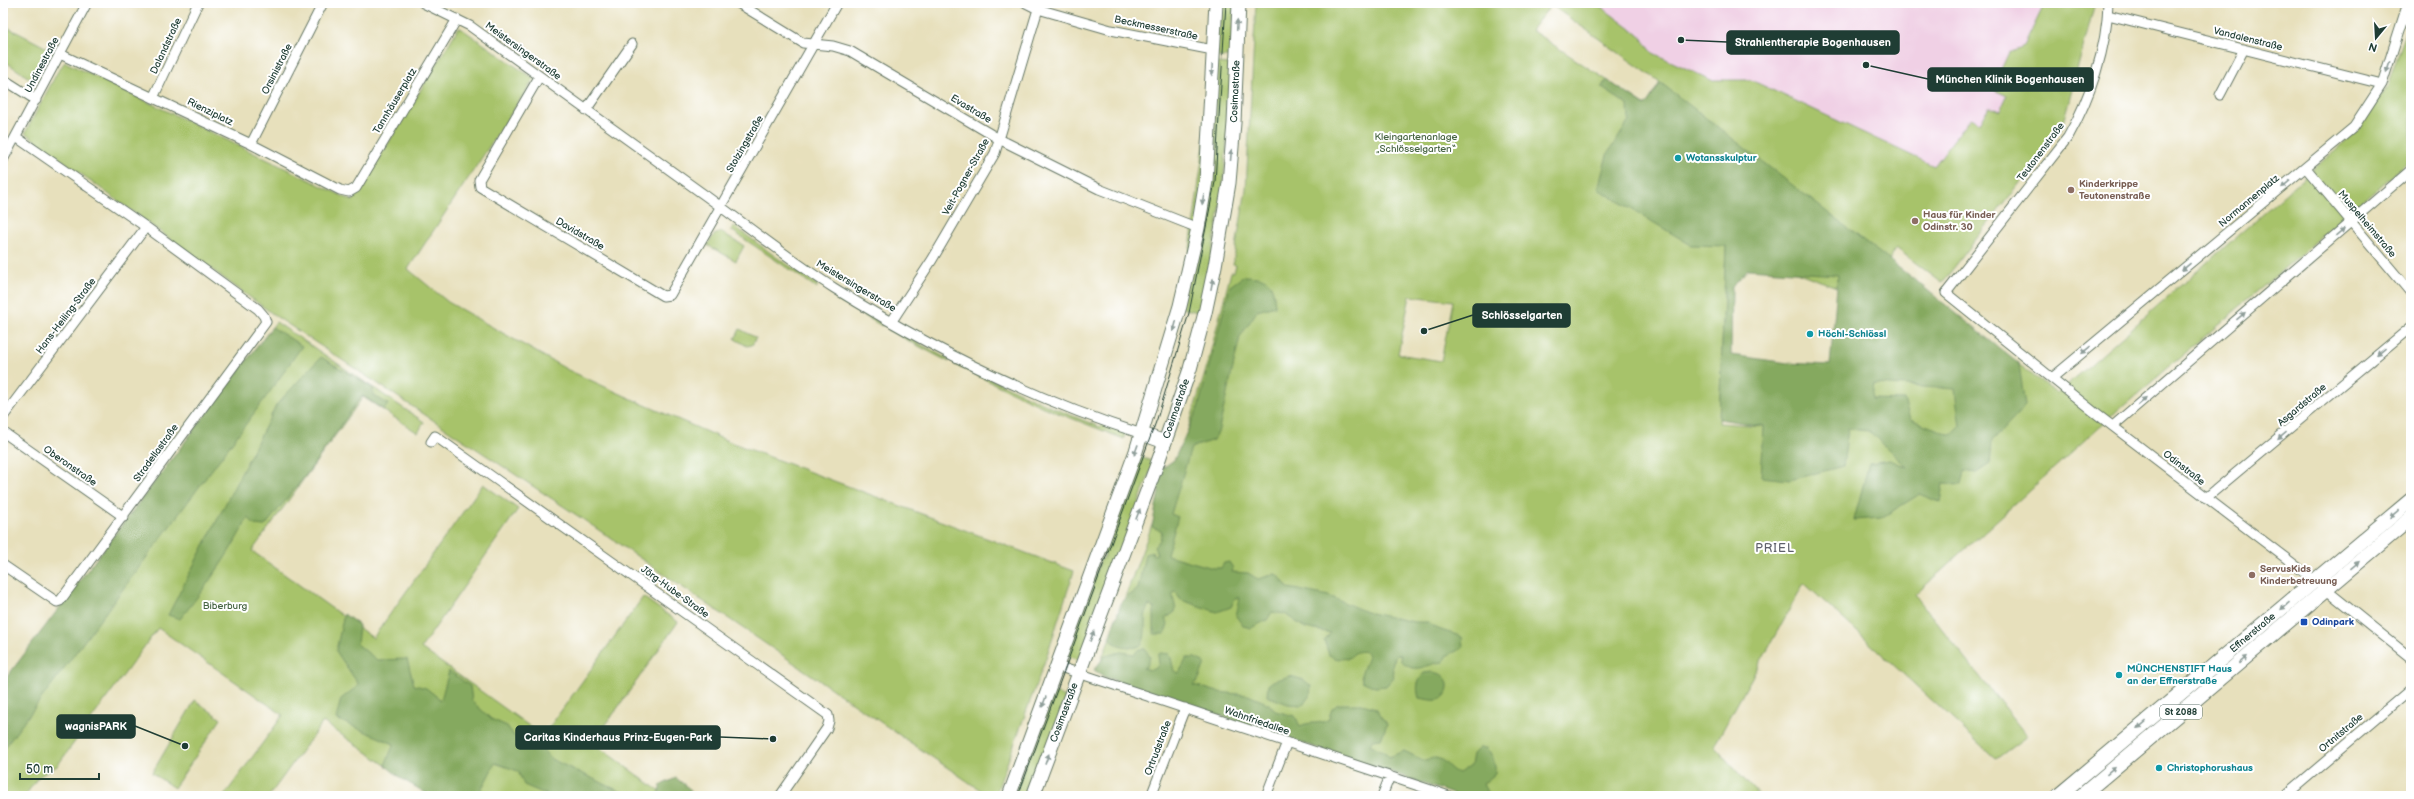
<svg xmlns="http://www.w3.org/2000/svg" width="2414" height="799" font-family="'Balsamiq Sans',sans-serif">
	<style>
		.built { fill: #f0d0e5 }
		.green { fill: #a7c36a; stroke: #63804f; fill-rule: evenodd }
		.forest { fill: #85a95e; stroke: #527349; fill-rule: evenodd }
		.lines { fill: none; stroke-linecap: round; stroke-linejoin: round }
		.street-casing { stroke: #657664; stroke-width: 11 }
		.secondary-casing { stroke: #657664; stroke-width: 15 }
		.primary-casing { stroke: #657664; stroke-width: 16 }
		.street { stroke: #fff; stroke-width: 9 }
		.secondary { stroke: #fff; stroke-width: 13 }
		.primary { stroke: #fff; stroke-width: 14 }
		.tram { stroke: #1f3d34; stroke-width: 1 }
		.oneway { fill: #8f9e9a }
		.culture-dot { fill: #0f9aa8; stroke: #fff; stroke-width: 1.5 }
		.education-dot { fill: #8d6e63; stroke: #fff; stroke-width: 1.5 }
		.transit-dot { fill: #1a4fb4; stroke: #fff; stroke-width: 1.5 }
		.labels { text-anchor: middle; dominant-baseline: central; stroke-width: 4; stroke-linejoin: round; paint-order: stroke }
		.shield { fill: #fff; stroke: #627771; stroke-width: 1 }
		.shield-label { font-size: 9px; font-weight: bold; fill: #1f3d34 }
		.street-label { font-size: 10px; fill: #1f3d34; stroke: #fff }
		.park-label { font-size: 10px; fill: #486544; stroke: #fff }
		.culture-label { font-size: 10px; font-weight: bold; fill: #0d838f; stroke: #fff; text-anchor: start }
		.education-label { font-size: 10px; font-weight: bold; fill: #785e54; stroke: #fff; text-anchor: start }
		.transit-label { font-size: 10px; font-weight: bold; fill: #164399; stroke: #fff; text-anchor: start }
		.quarter-label { font-size: 12px; letter-spacing: 1px; fill: #5f616b; stroke: #fff }
		.leader { fill: none; stroke: #1f3d34; stroke-width: 1.5 }
		.callout-dot { fill: #1f3d34; stroke: #fff; stroke-width: 1.5 }
		.callout { fill: #1f3d34; stroke: #1f3d34; stroke-width: 1.5 }
		.callout-label { font-size: 11px; text-anchor: middle; font-weight: bold; fill: #fff }
	</style>
	<rect width="100%" height="100%" fill="#fff"/>
	<filter id="ink" filterUnits="userSpaceOnUse"><feTurbulence type="fractalNoise" baseFrequency=".025" numOctaves="2"/><feDisplacementMap in="SourceGraphic" scale="8" xChannelSelector="R" yChannelSelector="G"/><feConvolveMatrix kernelMatrix="1 2 1 2 8 2 1 2 1" color-interpolation-filters="sRGB"/></filter>
	<filter id="wash" filterUnits="userSpaceOnUse"><feTurbulence type="fractalNoise" baseFrequency=".012" numOctaves="4" result="noise"/><feDisplacementMap in="SourceGraphic" scale="16" xChannelSelector="R" yChannelSelector="G"/><feGaussianBlur stdDeviation="0.9" result="paint"/><feColorMatrix in="noise" values="0 0 0 0 0 0 0 0 0 0 0 0 0 0 0 0 0 1.4 0 .05"/><feComposite in="paint" operator="in"/></filter>
	<g filter="url(#wash)">
		<rect width="100%" height="100%" fill="#e7e0bc"/>
		<path class="built" d="M1582,3H2089L1947,189L1782,162Z"/>
		<path class="green" d="M1219,3H1234L1231,57H1215Z
			M1256,3H1596L1639,35L1653,53L1711,80H1751L1934,166L1970,118L1980,123L1989,107L2000,111L2007,96L1992,89L2009,52L2024,46L2045,3H2095L2061,130L1942,283L1896,248L1873,290L1842,289L1726,246L1719,423L1764,426L1831,378L1902,274L2057,394L2358,130L2387,87L2411,18V158L2405,165L2099,427L1915,595L2027,736L1996,759L1804,583L1714,746L1759,796H1461L1098,669L1188,429L1205,373L1231,272H1234L1236,265L1233,264L1246,189ZM1551,5L1660,82L1646,106L1531,30ZM1410,296L1453,301L1441,361L1398,354Z
			M3,25L53,51L39,77L29,78L3,60Z
			M459,27L534,79L408,269L448,302L568,370L645,405L730,442L1074,571L1046,658L995,796H989L581,518L277,317L25,133L58,71L65,62L353,201Z
			M1215,63L1231,64L1230,108L1222,198L1201,313L1182,308Z
			M734,226L776,257L817,284V288L731,230Z
			M721,232L744,246L736,261L707,245L714,235Z
			M838,297L881,323L882,326L835,299Z
			M276,322L424,422L418,433L363,397L252,551L373,638L483,484L518,509L421,648L543,736L643,597L678,622L593,743L666,796H430L323,722L269,796H224L283,715L158,628L57,766L38,777L25,796H3V696L65,600Z
			M740,329L756,338L752,345L747,346L735,339Z
			M892,329L948,359L949,362L888,330Z
			M959,364L1044,404L1100,427L1103,424L1125,433L1124,439L1043,407L955,365Z
			M1138,456L1154,462L1080,660L1065,655L1101,559H1103L1105,554L1103,553Z
			M1052,692L1066,697L1030,796H1013Z
			M195,700L221,719L174,788L152,773Z"/>
		<path class="forest" d="M1607,80L1645,106L1661,83L1921,285L2019,364L2025,406L1992,441L1990,464L1976,473L1964,471L1961,485L1943,484L1940,502L1920,494L1881,518L1854,520L1869,463L1890,460L1907,467L1869,431L1848,429L1843,466L1790,480L1761,477L1764,426L1719,419L1726,246L1691,245L1598,189L1607,155L1629,121L1628,105L1602,88ZM1748,269L1838,275L1830,365L1788,363L1731,355L1732,287ZM1874,384L1955,389L1960,427L1952,435L1910,419L1904,400L1872,399Z
			M1244,276C1270,277 1273,281 1275,306L1257,311L1240,337L1218,433L1213,440L1191,448L1171,514L1178,517L1167,555L1213,568H1221L1224,563L1229,562L1233,568L1232,572L1248,573L1258,579L1275,574L1279,576L1288,588L1329,596L1366,612L1414,622H1428C1436,631 1451,632 1462,637L1463,648L1446,656L1444,662C1427,663 1416,676 1401,661V655L1396,654L1392,666L1394,677L1386,686L1375,687L1362,681L1361,674L1368,657L1366,652C1358,650 1354,653 1349,658C1341,659 1336,660 1329,655L1324,640L1331,633L1305,628L1285,614L1272,612L1267,620L1251,628L1243,626L1236,616L1240,598H1235L1231,607L1217,612L1181,600L1176,592L1173,593C1172,601 1177,605 1175,612L1165,619L1168,623L1165,634H1154V608L1149,605C1139,618 1155,652 1128,647C1120,646 1114,644 1109,638L1122,601L1138,589L1145,554L1152,552L1153,555L1157,554L1154,547L1160,540L1162,531L1152,527L1159,491L1155,481L1157,472L1174,460L1198,408L1230,286Z
			M272,327L302,346L269,393L3,750V682Z
			M321,357L373,388V395L388,404L384,410L363,396L360,398L309,471L265,526L254,525L248,517C230,554 206,587 180,619L168,615L277,404Z
			M344,614L359,625L357,644L377,660L407,659L414,685L426,688L441,700L449,671L470,686L472,701L491,719L507,726L515,737L538,744L551,759L630,796H550L524,785L518,771L495,763L478,796H431L402,779L385,765L394,744L336,719L341,699L359,685L336,651Z
			M1139,649H1145L1150,657L1147,666L1143,668L1151,670L1156,668L1159,664L1158,655L1160,653L1170,654L1174,671L1179,673L1187,658H1195L1205,663L1199,679L1194,685L1218,692L1248,695L1269,704L1275,711L1295,716L1300,726C1310,721 1319,725 1328,720L1332,709L1338,704H1362L1376,708L1387,724L1381,739L1373,740L1370,745L1386,753L1389,757L1404,751L1425,761C1428,761 1432,758 1435,758C1445,758 1450,772 1459,773L1471,765L1473,754L1479,748H1486C1493,754 1496,765 1495,774L1483,784L1489,796H1458L1382,769L1329,753L1301,742L1286,740L1207,711L1105,677L1094,670L1105,656L1121,652L1134,654Z
			M1433,672C1436,673 1440,673 1442,675C1452,681 1449,698 1438,700C1433,701 1425,699 1419,698C1416,687 1417,682 1424,673Z
			M1290,676L1304,680L1311,686L1310,695L1303,705L1288,704L1267,696L1268,685L1273,681Z
			M676,778L691,790L689,796H658L661,785Z"/>
	</g>
	<g filter="url(#ink)">
		<g class="lines">
			<defs>
				<path id="street" d="M423,3L470,26C546,81 622,136 699,191C744,223 787,258 834,288C930,348 1035,400 1142,434
					M738,3L803,43L833,46L850,51L999,139L1099,189L1198,228
					M1026,3L1038,9L1111,30L1213,50
					M2108,3C2107,49 2090,98 2068,137L1946,293L2094,412L2304,572L2411,658
					M2108,15L2382,84
					M60,54L251,144L340,190L349,192L356,188L457,19
					M539,77L479,180L480,187L663,296L670,295L837,3
					M3,79L36,100
					M2220,95L2244,49
					M153,98L198,3
					M586,110L632,44
					M251,144L323,3
					M3,160L87,3
					M2306,168L2411,293
					M892,321L932,260L995,153L1038,9
					M2052,378L2354,127L2382,84L2408,3
					M3,417L146,227
					M2113,426L2411,170
					M3,432L124,517
					M431,442L435,436L456,451L828,715L829,721L827,728L780,796
					M2206,498L2411,327
					M3,565L57,602L60,601L266,322L264,316L258,309L146,227L16,137
					M1057,666L1449,796
					M2286,795L2411,689
					M1151,796L1185,708
					M1266,796L1287,742
					M1382,796L1390,776"/>
				<g id="secondary">
					<path d="M1142,434L1165,442"/>
					<path d="M1009,796L1136,451L1180,306L1198,228L1206,181L1216,3"/>
					<path id="s1" d="M1033,796L1159,459L1190,369L1205,313L1215,266L1229,183L1234,123L1239,3"/>
				</g>
				<g id="primary">
					<path id="s2" d="M2058,796L2411,500"/>
					<path d="M2081,796L2411,518"/>
				</g>
			</defs>
			<use href="#street" class="street-casing"/>
			<use href="#secondary" class="secondary-casing"/>
			<use href="#primary" class="primary-casing"/>
			<use href="#street" class="street"/>
			<use href="#secondary" class="secondary"/>
			<use href="#primary" class="primary"/>
			<path class="tram" d="M1018,796L1157,419L1189,313L1215,182L1226,3"/>
		</g>
		<defs><path id="oneway-solid" d="M-6-.8H1V-3.2L6.5 0L1 3.2V.8H-6Z"/></defs>
		<g class="oneway">
			<use href="#oneway-solid" transform="translate(1237 25) rotate(-87)"/>
			<use href="#oneway-solid" transform="translate(2388 67) rotate(108)"/>
			<use href="#oneway-solid" transform="translate(1212 70) rotate(92)"/>
			<use href="#oneway-solid" transform="translate(1231 155) rotate(-85)"/>
			<use href="#oneway-solid" transform="translate(2286 184) rotate(140)"/>
			<use href="#oneway-solid" transform="translate(1203 199) rotate(99)"/>
			<use href="#oneway-solid" transform="translate(2340 232) rotate(-40)"/>
			<use href="#oneway-solid" transform="translate(2186 267) rotate(140)"/>
			<use href="#oneway-solid" transform="translate(1212 284) rotate(-79)"/>
			<use href="#oneway-solid" transform="translate(2241 316) rotate(-40)"/>
			<use href="#oneway-solid" transform="translate(1175 326) rotate(105)"/>
			<use href="#oneway-solid" transform="translate(2086 350) rotate(140)"/>
			<use href="#oneway-solid" transform="translate(2381 352) rotate(140)"/>
			<use href="#oneway-solid" transform="translate(2142 401) rotate(-41)"/>
			<use href="#oneway-solid" transform="translate(2282 436) rotate(140)"/>
			<use href="#oneway-solid" transform="translate(1136 450) rotate(110)"/>
			<use href="#oneway-solid" transform="translate(1138 514) rotate(-69)"/>
			<use href="#oneway-solid" transform="translate(2394 514) rotate(140)"/>
			<use href="#oneway-solid" transform="translate(2355 565) rotate(-40)"/>
			<use href="#oneway-solid" transform="translate(2285 606) rotate(139)"/>
			<use href="#oneway-solid" transform="translate(1092 636) rotate(-70)"/>
			<use href="#oneway-solid" transform="translate(2243 660) rotate(-40)"/>
			<use href="#oneway-solid" transform="translate(1044 702) rotate(110)"/>
			<use href="#oneway-solid" transform="translate(2142 725) rotate(140)"/>
			<use href="#oneway-solid" transform="translate(1047 759) rotate(-70)"/>
			<use href="#oneway-solid" transform="translate(2111 771) rotate(-40)"/>
		</g>
	</g>
	<g class="culture-dot">
		<circle cx="1678" cy="158" r="4"/>
		<circle cx="1810" cy="334" r="4"/>
		<circle cx="2119" cy="675" r="4"/>
		<circle cx="2159" cy="768" r="4"/>
	</g>
	<g class="education-dot">
		<circle cx="2071" cy="190" r="4"/>
		<circle cx="1915" cy="221" r="4"/>
		<circle cx="2252" cy="575" r="4"/>
	</g>
	<rect class="transit-dot" x="2300" y="618" width="8" height="8" rx="2"/>
	<g class="labels">
		<rect class="shield" x="2160" y="705" width="42" height="14" rx="3"/>
		<g class="shield-label">
			<text x="2181" y="712">St 2088</text>
		</g>
		<g class="street-label">
			<text transform="translate(1156 28) rotate(12)">Beckmesserstraße</text>
			<text transform="translate(2248 39) rotate(14)">Vandalenstraße</text>
			<text transform="translate(166 46) rotate(-65)">Dalandstraße</text>
			<text transform="translate(523 51) rotate(36)">Meistersingerstraße</text>
			<text transform="translate(42 65) rotate(-62)">Undinestraße</text>
			<text transform="translate(277 69) rotate(-63)">Orsinistraße</text>
			<text stroke="none"><textPath href="#s1" startOffset="737">Cosimastraße</textPath></text>
			<text transform="translate(395 101) rotate(-59)">Tannhäuserplatz</text>
			<text transform="translate(971 109) rotate(31)">Evastraße</text>
			<text transform="translate(210 112) rotate(26)">Rienziplatz</text>
			<text transform="translate(745 144) rotate(-60)">Stolzingstraße</text>
			<text transform="translate(2041 152) rotate(-53)">Teutonenstraße</text>
			<text transform="translate(966 177) rotate(-61)">Veit-Pogner-Straße</text>
			<text transform="translate(2249 201) rotate(-40)">Normannenplatz</text>
			<text transform="translate(2367 224) rotate(50)">Muspelheimstraße</text>
			<text transform="translate(580 234) rotate(30)">Davidstraße</text>
			<text transform="translate(856 286) rotate(31)">Meistersingerstraße</text>
			<text transform="translate(66 316) rotate(-53)">Hans-Heiling-Straße</text>
			<text transform="translate(2302 405) rotate(-40)">Asgardstraße</text>
			<text stroke="none"><textPath href="#s1" startOffset="413">Cosimastraße</textPath></text>
			<text transform="translate(156 453) rotate(-54)">Stradellastraße</text>
			<text transform="translate(70 466) rotate(35)">Oberonstraße</text>
			<text transform="translate(2184 468) rotate(38)">Odinstraße</text>
			<text transform="translate(675 592) rotate(36)">Jörg-Hube-Straße</text>
			<text stroke="none"><textPath href="#s2" startOffset="254">Effnerstraße</textPath></text>
			<text stroke="none"><textPath href="#s1" startOffset="89">Cosimastraße</textPath></text>
			<text transform="translate(1257 721) rotate(19)">Wahnfriedallee</text>
			<text transform="translate(2341 733) rotate(-40)">Ortnitstraße</text>
			<text transform="translate(1158 748) rotate(-69)">Ortrudstraße</text>
		</g>
		<g class="park-label">
			<text x="1416" y="137">Kleingartenanlage<tspan x="1416" dy="12">„Schlösselgarten“</tspan></text>
			<text x="225" y="606">Biberburg</text>
		</g>
		<g class="culture-label">
			<text x="1686" y="158">Wotansskulptur</text>
			<text x="1818" y="334">Höchl-Schlössl</text>
			<text x="2127" y="669">MÜNCHENSTIFT Haus<tspan x="2127" dy="12">an der Effnerstraße</tspan></text>
			<text x="2167" y="768">Christophorushaus</text>
		</g>
		<g class="education-label">
			<text x="2079" y="184">Kinderkrippe<tspan x="2079" dy="12">Teutonenstraße</tspan></text>
			<text x="1923" y="215">Haus für Kinder<tspan x="1923" dy="12">Odinstr. 30</tspan></text>
			<text x="2260" y="569">ServusKids<tspan x="2260" dy="12">Kinderbetreuung</tspan></text>
		</g>
		<g class="transit-label">
			<text x="2312" y="622">Odinpark</text>
		</g>
		<g class="quarter-label">
			<text x="1775" y="548">PRIEL</text>
		</g>
	</g>
	<path class="leader" d="M1681 40L1727 42M1866 65L1928 79M1424 331L1473 315M185 746L135 726M773 739L720 737"/>
	<g class="callout-dot">
		<circle cx="1681" cy="40" r="4"/>
		<circle cx="1866" cy="65" r="4"/>
		<circle cx="1424" cy="331" r="4"/>
		<circle cx="185" cy="746" r="4"/>
		<circle cx="773" cy="739" r="4"/>
	</g>
	<g class="callout">
		<rect x="1727" y="31" width="172" height="23" rx="4"/>
		<rect x="1928" y="68" width="165" height="23" rx="4"/>
		<rect x="1473" y="304" width="97" height="23" rx="4"/>
		<rect x="57" y="715" width="78" height="23" rx="4"/>
		<rect x="516" y="726" width="204" height="23" rx="4"/>
	</g>
	<g class="callout-label">
		<text x="1813" y="46">Strahlentherapie Bogenhausen</text>
		<text x="2010" y="83">München Klinik Bogenhausen</text>
		<text x="1522" y="319">Schlösselgarten</text>
		<text x="96" y="730">wagnisPARK</text>
		<text x="618" y="741">Caritas Kinderhaus Prinz-Eugen-Park</text>
	</g>
	<rect width="2414" height="799" fill="none" stroke="#fff" stroke-width="16"/>
	<g transform="translate(2376 38) rotate(198)" stroke="#ffffff" stroke-width="3" paint-order="stroke">
	<path d="M0-3L7 15L0 10L-7 15Z" fill="#1f3d34"/>
	<text y="-6" font-size="11" font-weight="bold" text-anchor="middle" fill="#1f3d34">N</text>
	</g>
	<path d="M20 773v6h79v-6" fill="none" stroke="#1f3d34" stroke-width="2"/>
	<text x="26" y="773" font-size="12" fill="#1f3d34" stroke="#ffffff" stroke-width="3" paint-order="stroke">50 m</text>
</svg>
